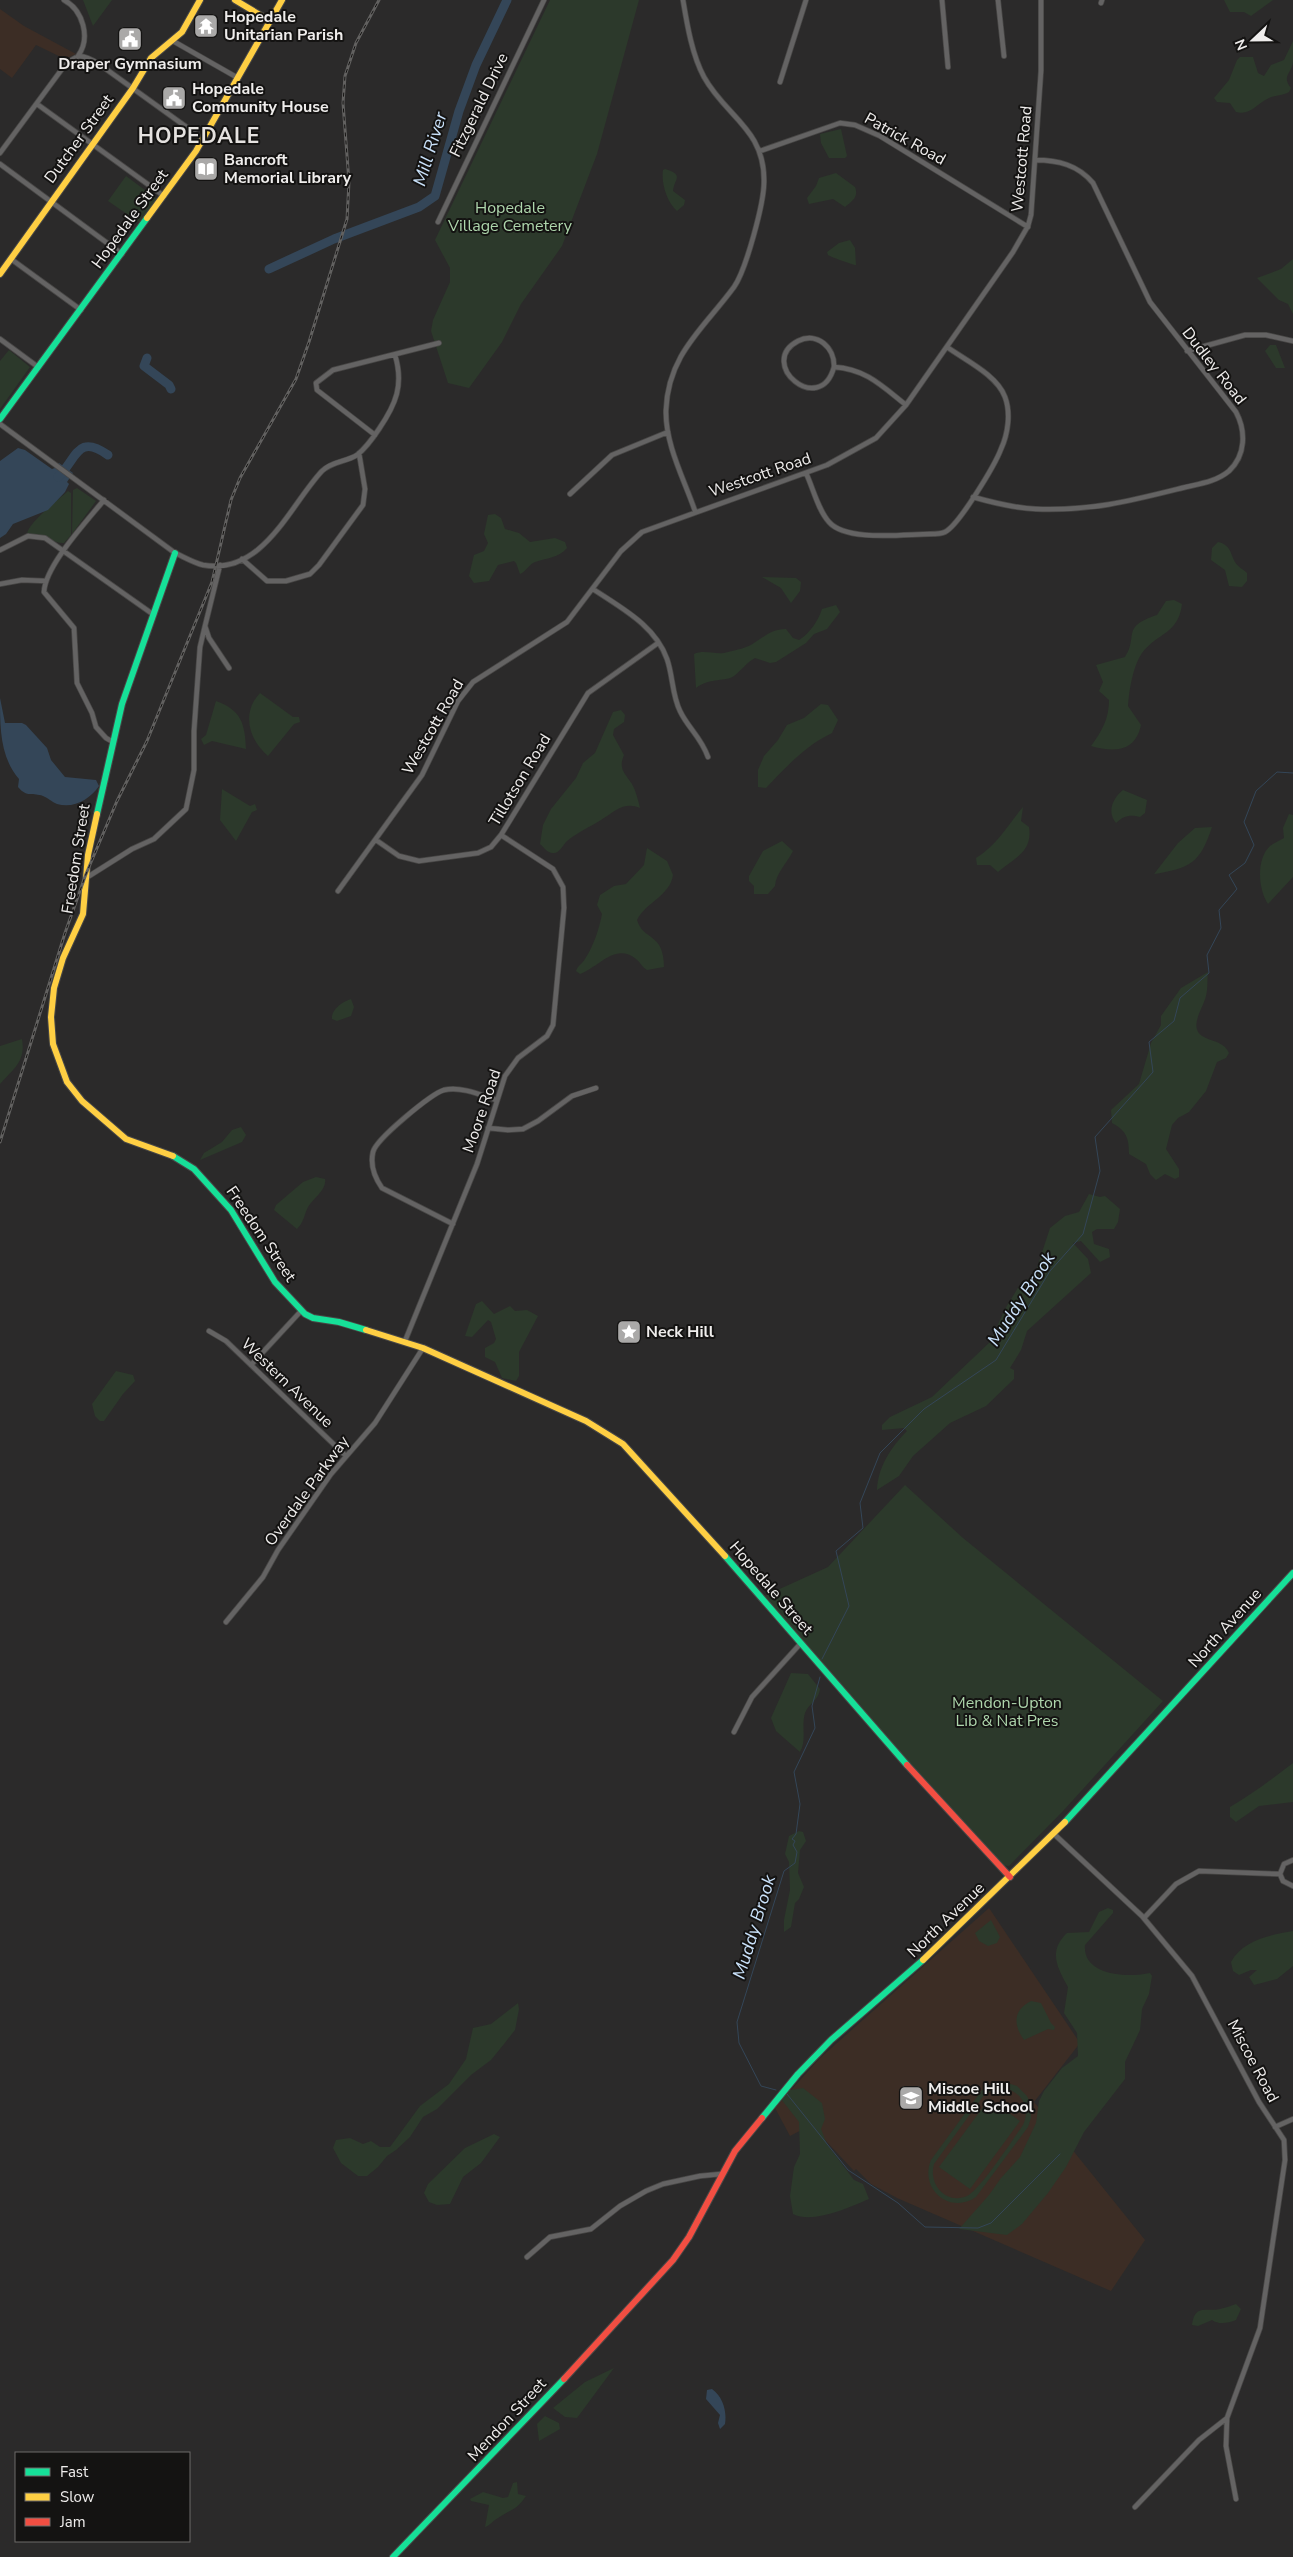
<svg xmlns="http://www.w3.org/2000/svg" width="1293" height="2557" font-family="'Nunito Sans',sans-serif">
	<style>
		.education { fill: #3c2d25 }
		.green { fill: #2c392b; fill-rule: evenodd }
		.water { fill: #344658 }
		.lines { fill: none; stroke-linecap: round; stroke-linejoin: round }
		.stream { stroke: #344658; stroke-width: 1 }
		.river { stroke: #344658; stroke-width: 9 }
		.street-casing { stroke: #484746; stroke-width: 6 }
		.fast-casing { stroke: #484746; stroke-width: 8 }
		.slow-casing { stroke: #484746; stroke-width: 8 }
		.jam-casing { stroke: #484746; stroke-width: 8 }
		.street { stroke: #646363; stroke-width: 4.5 }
		.fast { stroke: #16e098; stroke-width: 6 }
		.slow { stroke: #ffcf43; stroke-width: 6 }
		.jam { stroke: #f24e42; stroke-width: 6 }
		.rail-casing { stroke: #626160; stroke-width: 3 }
		.rail { stroke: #141312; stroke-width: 1; stroke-dasharray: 4; stroke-linecap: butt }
		.labels { text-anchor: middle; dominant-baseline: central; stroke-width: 4; stroke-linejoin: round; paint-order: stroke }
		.poi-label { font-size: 16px; font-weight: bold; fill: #efedec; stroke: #141312; text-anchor: start }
		.street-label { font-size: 16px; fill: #efedec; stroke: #141312 }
		.park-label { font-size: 16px; fill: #aed6ac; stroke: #141312 }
		.water-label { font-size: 18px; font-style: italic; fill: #cae2fb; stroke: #141312 }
		.district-label { font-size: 21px; font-weight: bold; letter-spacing: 1px; fill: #e5e2e0; stroke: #141312 }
	</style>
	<rect width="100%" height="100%" fill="#2b2a2a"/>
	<path class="education" d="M0,9L24,26L76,54L65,59L36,45L12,78L0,69Z
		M989,1908L1080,2043L1034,2102L1145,2240L1111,2291L897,2198L871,2184L856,2169L854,2171L811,2125L790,2136L775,2108L819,2059Z"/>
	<path class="green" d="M83,0H112L93,26Z
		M550,0H639L597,154L562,246L521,304L502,342L469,388L448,383L431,331L433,320L450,282V268L435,240Z
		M1224,0H1273L1251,16L1244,12H1230Z
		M1293,41C1293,48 1293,55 1293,62C1292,73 1281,76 1291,88L1289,92C1282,96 1275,95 1269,98C1257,103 1251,116 1236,112L1230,103L1217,102L1214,98L1229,80L1237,60L1240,57H1253L1258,73L1264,76L1271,65L1284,60Z
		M841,129L847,156L845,158H829L821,143L820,134Z
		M665,169C685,175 674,179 673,191L685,200L684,205L677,211C667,202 661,184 663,170Z
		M836,173L855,187C859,197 852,201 845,207L833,199L809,204L807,198L816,186L819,178Z
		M126,176L157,199L140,223L108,201Z
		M850,240L855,248L856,265C853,265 831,257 828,255L827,252L839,243Z
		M1293,259V314L1288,304L1279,300L1257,278L1281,269Z
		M1270,345H1276L1285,368H1276L1265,351Z
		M9,350L30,367L0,409V361Z
		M77,488L96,501L72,534L73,490Z
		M68,491L71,493V535L64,543C55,544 42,533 27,534C28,523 58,500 68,491Z
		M495,514L501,518L505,529L519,533L530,542L555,538L565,542L567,548C559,558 546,558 535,562C529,564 526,572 520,574L516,563L514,561L498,565L489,581L474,583L469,576L474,555L484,551L488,543L484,534L488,515Z
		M1218,542C1231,545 1230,553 1235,562C1237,566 1244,570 1247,573V581L1242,587L1229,586L1225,570L1211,560L1212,548Z
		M762,577L796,578L801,582L800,591L791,603L781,588Z
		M1174,600L1182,604C1178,635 1158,632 1142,653C1133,666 1129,690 1128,706L1141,725C1135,753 1113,752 1091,746C1102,731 1109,719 1109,700L1099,691L1103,682L1096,665L1125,657C1139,636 1120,627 1157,615L1166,601Z
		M836,605L840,612L827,629L814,634L806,643L776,662L770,663L755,658C746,663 742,670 734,676C726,682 711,677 696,688L694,654C705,649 717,656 728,652C736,650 747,648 754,643C765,636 772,629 786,629L793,638L799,640C810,633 818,621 822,609Z
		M260,693L293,717H299L300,722L294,724L268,756C249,740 241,713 260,693Z
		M216,701C241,710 245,723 246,749L212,741L204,745L201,739L206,735Z
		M821,704L828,705L838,720L832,733C805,746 787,766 766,788L758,787V770L764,756L778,740L787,725L804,718Z
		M621,710L625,715L624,722L614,729L613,735L624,755C618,769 625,773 632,784C636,791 638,800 640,808C624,801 614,812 601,820C590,827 578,832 567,841C563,845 559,854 553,853C547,853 544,847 540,844L543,825L551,809L576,778L583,763L595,753L613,712Z
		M222,789L250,806L255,804L257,810L252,812L236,841L220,820Z
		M1123,790L1147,800L1145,813L1140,817C1130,814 1123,816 1116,823C1107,812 1112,799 1123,790Z
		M1023,807L1021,821L1029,827C1033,852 1014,858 998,872L990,865H977L976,858C997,845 1007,826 1023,807Z
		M1289,814L1293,815V877L1268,904C1258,889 1256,859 1270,846C1274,843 1280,840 1284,838L1283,828Z
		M1212,827C1200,863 1191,868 1154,874L1178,843L1195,828Z
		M782,841L793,851C787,863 776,873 775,886L768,894H754V886L749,881V876L763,851Z
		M647,848L667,861L673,875C670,896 646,902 637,920C643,941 664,932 664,967L647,970C642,967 640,962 636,959C615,942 598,968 580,974L576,971C578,965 582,964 585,959C594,945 599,929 602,914L597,905L600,895L614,886L626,884L644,865Z
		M1208,972C1207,980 1208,989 1206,996C1203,1009 1186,1030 1206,1038C1215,1042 1225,1043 1229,1053L1226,1058L1217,1062L1206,1091L1189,1112L1178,1118L1172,1125L1166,1149L1179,1169V1177L1175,1179L1165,1174L1156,1180L1150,1174L1146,1164L1129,1154C1129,1139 1127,1131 1112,1123L1111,1110L1139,1084L1151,1043L1161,1025V1016L1181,988Z
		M351,999L354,1007L351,1016L337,1021L332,1019C331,1009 344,1001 351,999Z
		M22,1039C26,1062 13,1069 0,1084V1046Z
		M241,1127L246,1135L242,1142L200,1160L204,1153L222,1142L232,1130Z
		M316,1177L325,1179C327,1190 313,1198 308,1207C304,1215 304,1222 297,1229L274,1210L276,1205L303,1182Z
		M1089,1194L1100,1197L1105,1196L1120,1209L1118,1222L1114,1229H1097L1092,1232L1094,1244L1109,1249L1110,1257L1100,1262L1081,1241L1073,1243L1088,1259L1091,1273L1027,1331L1021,1350L1010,1368L1014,1370V1379L986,1406L950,1423L913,1456L899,1476L877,1490C878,1467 891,1447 907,1431L904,1428L882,1430V1425L890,1417L932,1397L990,1342L1005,1309L1019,1286L1035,1274L1050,1228L1065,1216L1079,1212Z
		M482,1301L494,1314L510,1306L515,1311L527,1310L538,1316L519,1352V1376L516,1381L502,1378L495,1362L485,1357V1348L494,1343L496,1339L491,1322L488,1320L472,1337L465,1336L476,1304Z
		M116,1371L133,1375L135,1381L123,1394L104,1421H100L95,1416L92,1404Z
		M905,1485L963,1538L1163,1701L1063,1811L1009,1866L1001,1865L970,1831L762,1597L828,1567Z
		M791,1673L808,1674L820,1689C819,1700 809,1703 805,1713C801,1726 807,1740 800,1752L776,1731L771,1718Z
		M1293,1763V1802L1259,1806L1236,1822L1230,1817V1807C1253,1794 1273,1778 1293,1763Z
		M799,1831L803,1832L806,1841L800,1850L798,1873L804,1887L799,1899L795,1903L791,1927L784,1932V1920L790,1890L789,1862L785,1854L789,1836Z
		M1108,1908L1113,1910V1913L1085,1945C1082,1976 1129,1978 1150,1973L1152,1976L1149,1994L1142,2009L1140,2030L1125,2062V2079L1084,2132L1066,2167L1048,2193L1022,2224L1007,2235L959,2229L989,2195L1001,2178L1020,2157L1036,2123L1039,2101L1044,2091L1062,2068L1078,2056L1077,2033L1064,2013L1068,1987C1057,1967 1048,1951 1067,1933L1089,1932L1099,1912Z
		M991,1920L1000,1937L997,1943L988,1946L979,1941L975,1933Z
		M1293,1931V1966L1277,1979L1254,1985L1249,1977L1257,1970H1251L1239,1975L1233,1971L1231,1962C1243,1940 1270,1935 1293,1931Z
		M1031,2001L1041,2003L1051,2023L1055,2027L1054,2030L1048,2029L1024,2040C1013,2025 1013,2010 1031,2001Z
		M518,2003L519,2009L515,2030L504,2044L491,2060L471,2075L437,2109L423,2117L410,2137L396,2150L387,2156L378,2167L367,2176H358L341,2163L333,2148L336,2140L350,2138L363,2144L371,2141L380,2147H390L420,2106L449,2084L466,2059L473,2028L491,2024Z
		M1004,2082L1017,2086L1027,2096L1031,2104V2118L1028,2127L976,2197C950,2215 919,2189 931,2160L982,2090L990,2085ZM1003,2088C1022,2091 1031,2108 1023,2125C1013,2139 980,2190 967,2196C946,2205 928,2184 934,2164L984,2095L995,2089Z
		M803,2088L822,2103L825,2119L821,2129L827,2144L854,2180L863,2184L869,2199C848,2208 813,2224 793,2214L790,2196L794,2167L800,2154L799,2122L781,2099L789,2090Z
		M989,2099L1020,2121L970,2189L939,2167Z
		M494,2134L500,2137L481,2163L463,2177L450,2204L437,2205L429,2202L424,2193L428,2184L465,2148Z
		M1236,2304L1241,2309L1236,2320C1228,2323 1219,2325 1212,2320L1198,2326L1192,2325C1195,2304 1205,2312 1220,2309C1225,2308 1230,2306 1236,2304Z
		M614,2368L577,2418L565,2417L553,2408L585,2382Z
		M545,2416L559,2423L560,2429L539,2441L537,2424Z
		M517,2482L518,2494L526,2496C516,2511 511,2509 498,2518C492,2521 491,2525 485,2527L489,2505L471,2501L470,2499L483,2492L503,2498L508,2497L513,2483Z"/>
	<path class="water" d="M18,448L25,450L52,469L55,468L59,463L73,473L67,482L69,484L65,492L48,510L13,524L6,534L0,538V461Z
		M0,698L5,723H22L26,725L47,748L51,760L65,777L96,780L99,786C90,799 74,809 57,804C52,802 48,798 43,796C33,792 27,798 18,787L19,779C0,757 0,728 0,698Z
		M712,2389C723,2397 727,2411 725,2424L720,2429L718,2423L720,2415L706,2399L707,2390Z"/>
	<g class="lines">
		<path class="stream" d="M822,1659L849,1606L836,1551L863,1528L860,1503L880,1453L924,1409L996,1360L1050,1271L1083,1234L1100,1171L1095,1137L1153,1072L1149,1042L1174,1021L1180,998L1209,973L1207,955L1221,928L1219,910L1237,889L1229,875L1245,863L1254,845L1244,822L1256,791L1277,772L1293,773
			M776,2090L761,2086L739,2043L737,2022L784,1871L795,1863L797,1852L793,1845L795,1841L792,1839L796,1834L800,1804L794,1772L815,1728L812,1706L820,1677
			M787,2094L848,2170L898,2203L925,2227L978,2228L991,2223L1060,2154"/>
		<path class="river" d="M269,269L334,239L419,207L435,196L459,111L476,65L507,0
			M147,358L144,366L169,385L171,389
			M58,477C77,459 77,433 108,455"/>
		<defs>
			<path id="street" d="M64,0C83,10 91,38 78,56
				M683,0C687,24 692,55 704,77C726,117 765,129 764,182C764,203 746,270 734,287C704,328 668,354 666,410C665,444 684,479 695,511
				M942,0L948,67
				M998,0L1004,56
				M1101,3L1102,0
				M173,41L238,78
				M780,82L806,0
				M37,104L164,196
				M760,151L840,123L855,125L880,136L1028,227
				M0,153L62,69C76,53 81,53 99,64L203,139
				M0,164L122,254
				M438,222L544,0
				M11,259L81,310
				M0,339L38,367
				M1187,351L1245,335H1266L1293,341
				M834,367C835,348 817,331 798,341C756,363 820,418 834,367C866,369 882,386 906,405
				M0,424L175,553C184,557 194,563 203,565C263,576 290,505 322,471C332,461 346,462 357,455C366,448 373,438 379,429C396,404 404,385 395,355
				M375,435L317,390L316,383L333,370L439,343
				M806,473C813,488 818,510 829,522C846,542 905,534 930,534C935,534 941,534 945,532C959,525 995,465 1001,449C1008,434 1011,413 1005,397C997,375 965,360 947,347
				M570,494L612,455L668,432
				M973,497C994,503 1015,508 1036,509C1092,511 1130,501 1182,488C1198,484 1216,482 1229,471C1246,455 1246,431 1236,412L1150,302L1093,183C1078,165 1058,160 1035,160
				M104,500C87,521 45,566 44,592L74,628L77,683L92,713L96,727L106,738L113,742
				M0,550L28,536L45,538L154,615
				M242,559L267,581H286L310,574L319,565L363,505L365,489L359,453
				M220,565L205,626L209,638L229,668
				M0,584L22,580L46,581
				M593,589C621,608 655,625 667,659C673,676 672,695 680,711C688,728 701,737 708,757
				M376,840L399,856L419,861L478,853L491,847L501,835L588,693L658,643
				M86,878L132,849L154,839L186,809L194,770V731L200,647L205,626
				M338,891L422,775L458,701L473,682L567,622L621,551L642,532L827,465L876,438L906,405L1013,252L1028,226L1031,215L1041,71V0
				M488,1128L508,1130L523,1129L538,1121L572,1096L596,1088
				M453,1224L382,1188C375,1178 370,1165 373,1152C376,1139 431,1094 444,1090C461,1086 481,1095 496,1100
				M209,1331L226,1341L346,1456
				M405,1341L477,1164L505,1076L518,1058L547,1036L553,1025L564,908L563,887L553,869L501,835
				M251,1365L301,1311
				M226,1622L263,1577L278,1550L331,1474L375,1423L423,1348
				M734,1732L752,1697L801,1643
				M1054,1834L1142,1916L1192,1976L1259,2102L1284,2140L1285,2160L1260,2328L1227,2418L1226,2446L1236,2499
				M1293,1860L1284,1864L1280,1874L1283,1881L1293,1886
				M1144,1918L1176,1884L1199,1871L1280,1874
				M1275,2127L1293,2119
				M527,2257L550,2237L591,2229L620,2206L646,2191L663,2184L700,2176L721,2174
				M1135,2507L1199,2440L1227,2418"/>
			<path id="fast" d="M0,419L147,218
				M97,814L122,704L175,553
				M173,1156L194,1169L231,1210L275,1282L305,1314L313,1318L339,1322L366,1330
				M725,1556L907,1765
				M1065,1822L1293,1573
				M762,2118L798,2074L831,2040L923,1960
				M393,2557L564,2379"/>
			<path id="slow" d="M235,0L270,21
				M147,218L196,151L282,0
				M0,274L133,88L151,58L182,32L200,0
				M97,814L88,855L83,914L63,958L54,988L51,1017L53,1044L67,1082L82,1101L126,1139L173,1156
				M366,1330L423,1348L586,1421L623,1444L725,1556
				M923,1960L1065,1822"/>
			<path id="jam" d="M907,1765L1010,1877
				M564,2379L673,2260L689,2237L735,2151L762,2118"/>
		</defs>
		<use href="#street" class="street-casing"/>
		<use href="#fast" class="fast-casing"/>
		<use href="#slow" class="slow-casing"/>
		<use href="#jam" class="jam-casing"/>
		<use href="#street" class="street"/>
		<use href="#fast" class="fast"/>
		<use href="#slow" class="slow"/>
		<use href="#jam" class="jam"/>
		<defs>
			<path id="rail" d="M0,1142L65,933L86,874L117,801L147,741L212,582L231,500L240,478L296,379L309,342L347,219L349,182L343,103L345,76L356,43L379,0"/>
		</defs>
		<use href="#rail" class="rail-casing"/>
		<use href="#rail" class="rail"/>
	</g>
	<defs>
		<symbol id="temple-square" viewBox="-11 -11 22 22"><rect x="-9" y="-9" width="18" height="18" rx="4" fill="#aaa9a8" stroke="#141312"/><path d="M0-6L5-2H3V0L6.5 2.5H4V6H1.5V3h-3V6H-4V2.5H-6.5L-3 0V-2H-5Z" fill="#fff"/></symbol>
		<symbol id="civic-square" viewBox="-11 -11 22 22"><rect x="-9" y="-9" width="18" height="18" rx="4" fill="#aaa9a8" stroke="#141312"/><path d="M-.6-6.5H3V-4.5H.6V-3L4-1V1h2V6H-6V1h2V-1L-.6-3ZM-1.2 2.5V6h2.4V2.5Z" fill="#fff"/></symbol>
		<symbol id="library-square" viewBox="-11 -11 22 22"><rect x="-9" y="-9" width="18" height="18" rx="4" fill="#aaa9a8" stroke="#141312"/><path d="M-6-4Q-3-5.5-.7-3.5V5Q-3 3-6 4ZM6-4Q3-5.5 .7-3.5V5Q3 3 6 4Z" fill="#fff"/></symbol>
		<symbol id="sight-square" viewBox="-11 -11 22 22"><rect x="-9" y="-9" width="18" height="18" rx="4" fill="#aaa9a8" stroke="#141312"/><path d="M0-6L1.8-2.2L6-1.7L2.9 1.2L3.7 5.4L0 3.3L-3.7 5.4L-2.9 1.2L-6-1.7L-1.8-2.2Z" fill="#fff"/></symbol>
		<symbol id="school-square" viewBox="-11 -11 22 22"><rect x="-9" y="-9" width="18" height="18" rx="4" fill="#aaa9a8" stroke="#141312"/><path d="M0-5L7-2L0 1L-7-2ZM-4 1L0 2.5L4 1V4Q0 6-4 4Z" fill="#fff"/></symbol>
	</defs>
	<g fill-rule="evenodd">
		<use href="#temple-square" x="192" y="12" width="28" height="28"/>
		<use href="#civic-square" x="116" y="25" width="28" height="28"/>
		<use href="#civic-square" x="160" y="84" width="28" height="28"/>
		<use href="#library-square" x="192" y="155" width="28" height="28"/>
		<use href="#sight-square" x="615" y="1318" width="28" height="28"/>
		<use href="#school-square" x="897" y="2084" width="28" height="28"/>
	</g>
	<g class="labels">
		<g class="poi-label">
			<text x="224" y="17">Hopedale<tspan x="224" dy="18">Unitarian Parish</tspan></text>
			<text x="130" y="64" text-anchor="middle">Draper Gymnasium</text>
			<text x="192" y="89">Hopedale<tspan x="192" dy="18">Community House</tspan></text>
			<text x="224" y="160">Bancroft<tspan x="224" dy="18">Memorial Library</tspan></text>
			<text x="646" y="1332">Neck Hill</text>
			<text x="928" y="2089">Miscoe Hill<tspan x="928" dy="18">Middle School</tspan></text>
		</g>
		<g class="street-label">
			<text transform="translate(479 105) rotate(-64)">Fitzgerald Drive</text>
			<text transform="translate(79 139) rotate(-54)">Dutcher Street</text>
			<text transform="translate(905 139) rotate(29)">Patrick Road</text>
			<text transform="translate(1022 159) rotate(-85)">Westcott Road</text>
			<text transform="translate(130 219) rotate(-54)">Hopedale Street</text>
			<text transform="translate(1214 366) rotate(52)">Dudley Road</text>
			<text transform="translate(760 475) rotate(-19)">Westcott Road</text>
			<text transform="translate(433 727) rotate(-60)">Westcott Road</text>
			<text transform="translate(520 780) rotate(-59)">Tillotson Road</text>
			<text transform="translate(76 859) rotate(-81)">Freedom Street</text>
			<text transform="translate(482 1111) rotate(-71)">Moore Road</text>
			<text transform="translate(261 1234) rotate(56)">Freedom Street</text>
			<text transform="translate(287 1383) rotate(44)">Western Avenue</text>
			<text transform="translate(307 1491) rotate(-54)">Overdale Parkway</text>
			<text transform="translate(771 1588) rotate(49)">Hopedale Street</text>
			<text transform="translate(1225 1628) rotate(-48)">North Avenue</text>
			<text transform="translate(946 1920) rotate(-44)">North Avenue</text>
			<text transform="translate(1253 2061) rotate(62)">Miscoe Road</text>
			<text transform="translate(507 2420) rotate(-47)">Mendon Street</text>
		</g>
		<g class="park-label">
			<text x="510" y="208">Hopedale<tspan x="510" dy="18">Village Cemetery</tspan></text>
			<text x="1007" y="1703">Mendon-Upton<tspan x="1007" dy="18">Lib &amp; Nat Pres</tspan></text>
		</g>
		<g class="water-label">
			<text transform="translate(430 149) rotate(-73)">Mill River</text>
			<text transform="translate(1021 1299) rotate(-57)">Muddy Brook</text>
			<text transform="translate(754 1927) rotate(-73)">Muddy Brook</text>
		</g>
		<g class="district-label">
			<text x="199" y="136">HOPEDALE</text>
		</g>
	</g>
	<rect x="15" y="2452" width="175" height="90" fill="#141312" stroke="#6c6a69"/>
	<rect x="25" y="2468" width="25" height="8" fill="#16e098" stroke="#6c6a69"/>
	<text x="60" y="2477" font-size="15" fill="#efedec">Fast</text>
	<rect x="25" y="2493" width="25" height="8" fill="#ffcf43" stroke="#6c6a69"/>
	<text x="60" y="2502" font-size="15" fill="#efedec">Slow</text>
	<rect x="25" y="2518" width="25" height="8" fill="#f24e42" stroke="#6c6a69"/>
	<text x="60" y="2527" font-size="15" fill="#efedec">Jam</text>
	<g transform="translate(1253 40) rotate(248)" stroke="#141312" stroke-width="4" paint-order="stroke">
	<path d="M0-4L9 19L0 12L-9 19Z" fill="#efedec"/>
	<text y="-8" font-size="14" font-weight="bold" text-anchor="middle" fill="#efedec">N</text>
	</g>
</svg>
